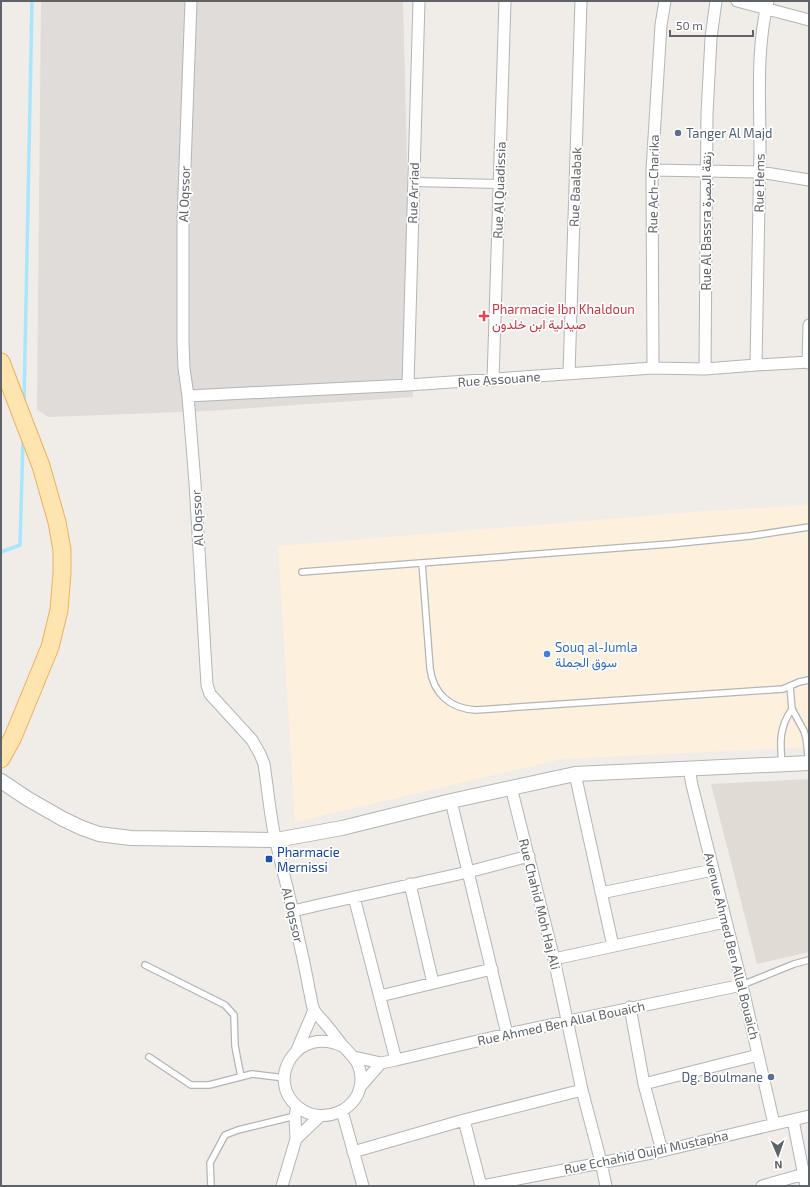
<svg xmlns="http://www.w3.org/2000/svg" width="810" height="1187" font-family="'Exo 2',Vazirmatn,sans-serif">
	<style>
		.commercial { fill: #fdf1de }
		.industrial { fill: #dfdcd9 }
		.education { fill: #e0dcd5 }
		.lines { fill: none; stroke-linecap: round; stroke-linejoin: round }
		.stream { stroke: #a9e6fe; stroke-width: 3.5 }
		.service-casing { stroke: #b2b5b9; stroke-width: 8 }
		.pedestrian-casing { stroke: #b2b5b9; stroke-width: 10 }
		.minor-casing { stroke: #b2b5b9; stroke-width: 13 }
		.tertiary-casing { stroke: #b2b5b9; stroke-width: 16 }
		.primary-casing { stroke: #efb160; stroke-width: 19 }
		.service { stroke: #fff; stroke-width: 5.5 }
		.pedestrian { stroke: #fff; stroke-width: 8 }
		.minor { stroke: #fff; stroke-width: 11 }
		.tertiary { stroke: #fff; stroke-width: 14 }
		.primary { stroke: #fee4ae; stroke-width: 17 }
		.service-dot { fill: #5c6f8a; stroke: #fff; stroke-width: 1.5 }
		.health-dot { fill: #e0444e; stroke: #fff; stroke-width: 1.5 }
		.shop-dot { fill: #3f7fe0; stroke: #fff; stroke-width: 1.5 }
		.transit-dot { fill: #1a4fb4; stroke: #fff; stroke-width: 1.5 }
		.labels { text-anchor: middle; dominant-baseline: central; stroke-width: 3.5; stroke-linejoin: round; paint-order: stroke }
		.service-label { font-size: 13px; fill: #4e5e75; stroke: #fff; text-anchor: start }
		.street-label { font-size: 13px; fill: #5e6367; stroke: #fff }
		.health-label { font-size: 13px; fill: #be3a42; stroke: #fff; text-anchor: start }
		.shop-label { font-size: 13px; fill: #366cbe; stroke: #fff; text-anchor: start }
		.transit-label { font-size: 13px; fill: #164399; stroke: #fff; text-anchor: start }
	</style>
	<rect width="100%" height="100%" fill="#f0ece7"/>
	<path class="commercial" d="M809,505V747L562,759L295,822L278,546L705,511Z"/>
	<path class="industrial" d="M41,1H403L413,397L208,411L48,417L37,409Z"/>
	<path class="education" d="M809,779V952L757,964L711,784Z"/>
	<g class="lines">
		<path class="stream" d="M24,404L32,1
			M1,552L20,545L23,440"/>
		<defs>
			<path id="service" d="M422,563L430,668C433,694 451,709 476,710L783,689L799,682L809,680
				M302,572L670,544L750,536L809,527
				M790,686L792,709L804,731L806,738L809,763
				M782,764C780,743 779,727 792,709
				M145,965L225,1005L234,1015L235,1046L241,1077
				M742,985L794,964L809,960
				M149,1057L191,1085H209L252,1074L285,1078
				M211,1186L210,1163L225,1135L238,1130L295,1116"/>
			<path id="pedestrian" d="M413,182L499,184"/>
			<path id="minor" d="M191,1L183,221V343L184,368L188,396L195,483L207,685L210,694L252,740L260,754L264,764C268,790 270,817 276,842C283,873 292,904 298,936C302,954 306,971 309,989C311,995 311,1004 314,1010C316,1014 320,1018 323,1021C330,1029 336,1037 342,1045C352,1056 360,1061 361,1078C362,1110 322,1127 298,1107C264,1080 298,1023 344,1047
				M737,1L809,20
				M652,170L760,172L809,180
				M808,363L809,325
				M756,365C757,293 759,221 760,149C760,101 756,48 768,1
				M653,368L652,170L661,25L665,1
				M705,369L707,114L711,38L716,1
				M569,373L581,1
				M493,380L505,1
				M408,385L419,1
				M188,396L408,385L653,368L705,369L756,365L809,362
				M689,769L692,785L742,985L774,1124
				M575,774L613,946
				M511,787L554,959L582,1090L601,1162L606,1186
				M451,801L507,1034
				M410,884L433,983
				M601,893L713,870
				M354,897L396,1060
				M293,911L323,904L468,872L529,856
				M554,959L725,922
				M380,996L492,969
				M630,1007L644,1084L662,1151
				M297,1050L314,1010
				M354,1057L381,1063L396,1060L507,1034L742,985
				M644,1084L758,1055
				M360,1087L381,1063
				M342,1111L363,1186
				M464,1120L481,1186
				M793,1120L806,1186
				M296,1139L320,1116
				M353,1152L464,1120L582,1090
				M282,1186L296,1139L295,1116L297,1106
				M482,1186L662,1151L809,1116
				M762,1186L804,1174"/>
			<path id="tertiary" d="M1,781L28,799L63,819L82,828L99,834L131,838L276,840L342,828L451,801L575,774L809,763"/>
			<path id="primary" d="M1,362L41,466L57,522L62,550V573L59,610L50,647L13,737L1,759"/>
		</defs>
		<use href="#service" class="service-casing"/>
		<use href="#pedestrian" class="pedestrian-casing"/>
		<use href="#minor" class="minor-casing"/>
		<use href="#tertiary" class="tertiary-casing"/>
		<use href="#primary" class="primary-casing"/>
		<use href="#service" class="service"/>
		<use href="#pedestrian" class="pedestrian"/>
		<use href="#minor" class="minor"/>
		<use href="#tertiary" class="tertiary"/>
		<use href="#primary" class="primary"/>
	</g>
	<g class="service-dot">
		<circle cx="678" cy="133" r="4"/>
		<circle cx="771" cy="1077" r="4"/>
	</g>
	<path class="health-dot" d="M482 310h4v4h4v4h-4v4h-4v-4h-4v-4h4z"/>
	<circle class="shop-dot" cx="547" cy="654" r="4"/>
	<rect class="transit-dot" x="265" y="855" width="8" height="8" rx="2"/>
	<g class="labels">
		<g class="service-label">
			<text x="686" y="133">Tanger Al Majd</text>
			<text x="763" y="1077" text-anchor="end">Dg. Boulmane</text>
		</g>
		<g class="street-label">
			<text transform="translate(759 183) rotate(-89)">Rue Hems</text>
			<text transform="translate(653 184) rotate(-89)">Rue Ach–Charika</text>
			<text transform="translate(575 187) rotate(-88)">Rue Baalabak</text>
			<text transform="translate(499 190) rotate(-88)">Rue Al Quadissia</text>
			<text transform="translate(413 193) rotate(-88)">Rue Arriad</text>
			<text transform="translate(184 194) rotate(-88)">Al Oqssor</text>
			<text transform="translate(706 221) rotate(-90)">Rue Al Bassra زنقة البصرة</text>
			<text transform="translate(499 379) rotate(-4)">Rue Assouane</text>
			<text transform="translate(197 518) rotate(-93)">Al Oqssor</text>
			<text transform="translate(540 904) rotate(76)">Rue Chahid Moh Haj Ali</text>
			<text transform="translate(293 915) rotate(77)">Al Oqssor</text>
			<text transform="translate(732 946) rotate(76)">Avenue Ahmed Ben Allal Bouaich</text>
			<text transform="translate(561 1023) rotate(-12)">Rue Ahmed Ben Allal Bouaich</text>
			<text transform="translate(646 1152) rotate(-12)">Rue Echahid Oujdi Mustapha</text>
		</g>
		<g class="health-label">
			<text x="492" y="309">Pharmacie Ibn Khaldoun<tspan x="492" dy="15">صيدلية ابن خلدون</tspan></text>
		</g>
		<g class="shop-label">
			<text x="555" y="647">Souq al-Jumla<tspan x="555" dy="15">سوق الجملة</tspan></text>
		</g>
		<g class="transit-label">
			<text x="277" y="852">Pharmacie<tspan x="277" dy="15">Mernissi</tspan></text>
		</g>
	</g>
	<rect width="810" height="1187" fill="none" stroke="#5e6367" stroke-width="4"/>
	<g transform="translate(778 1155) rotate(178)" stroke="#ffffff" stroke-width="3" paint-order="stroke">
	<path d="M0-3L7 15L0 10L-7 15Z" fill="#5e6367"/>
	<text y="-6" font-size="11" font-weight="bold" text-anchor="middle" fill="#5e6367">N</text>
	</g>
	<path d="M670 30v6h83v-6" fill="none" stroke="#5e6367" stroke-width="2"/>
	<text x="676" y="30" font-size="12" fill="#5e6367" stroke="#ffffff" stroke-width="3" paint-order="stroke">50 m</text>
</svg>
